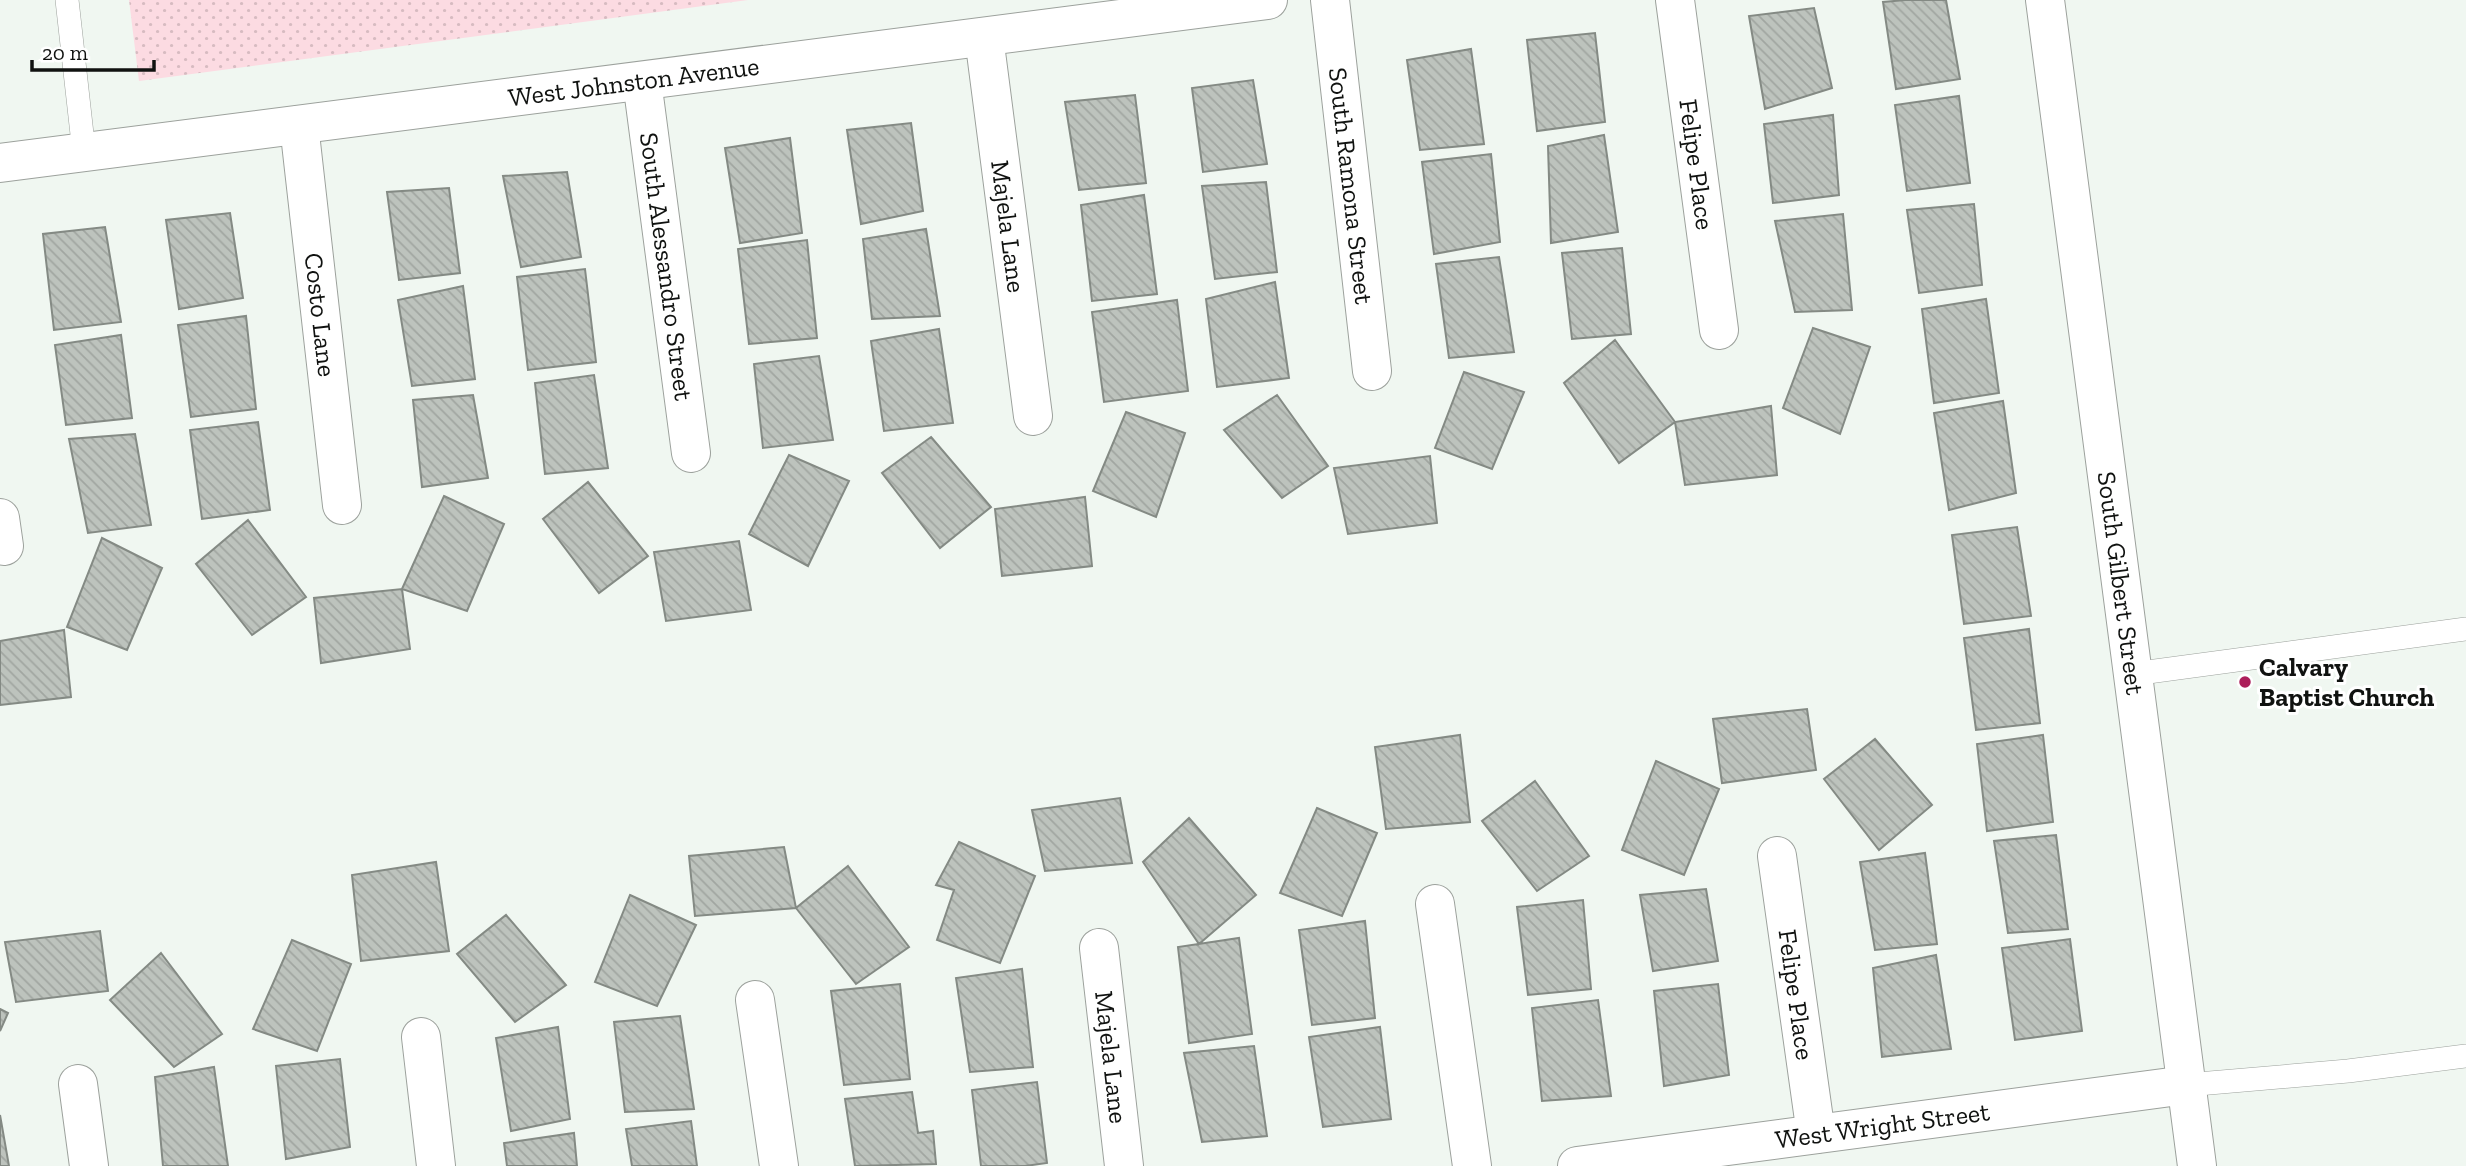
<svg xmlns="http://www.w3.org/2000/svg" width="2466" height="1166" font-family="'Zilla Slab',serif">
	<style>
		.grass { fill: url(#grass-dots) }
		.building { fill: url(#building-back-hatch); stroke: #848a84; stroke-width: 2 }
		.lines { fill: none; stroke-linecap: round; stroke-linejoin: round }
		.service-casing { stroke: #9ca19c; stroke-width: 24 }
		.minor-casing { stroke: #9ca19c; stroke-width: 40 }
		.tertiary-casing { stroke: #9ca19c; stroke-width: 40 }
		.service { stroke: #fff; stroke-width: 23 }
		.minor { stroke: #fff; stroke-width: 38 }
		.tertiary { stroke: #fff; stroke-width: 38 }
		.poi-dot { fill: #ac1e5a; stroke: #fff; stroke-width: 2.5 }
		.labels { text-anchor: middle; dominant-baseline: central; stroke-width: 6; stroke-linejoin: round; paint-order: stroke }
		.street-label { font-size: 26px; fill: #101210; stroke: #fff }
		.poi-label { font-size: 26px; font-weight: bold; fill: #101210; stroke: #fff; text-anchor: start }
	</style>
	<defs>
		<pattern id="grass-dots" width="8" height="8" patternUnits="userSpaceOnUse" patternTransform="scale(1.75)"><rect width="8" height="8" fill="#fcdbe2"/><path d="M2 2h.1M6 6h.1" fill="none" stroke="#d7bbc1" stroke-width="1.8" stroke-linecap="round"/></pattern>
		<pattern id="building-back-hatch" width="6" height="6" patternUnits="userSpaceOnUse" patternTransform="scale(1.75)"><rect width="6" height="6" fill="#bdc3bd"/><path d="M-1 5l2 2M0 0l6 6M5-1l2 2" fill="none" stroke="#a1a6a1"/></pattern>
	</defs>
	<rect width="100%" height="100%" fill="#f0f7f1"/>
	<path class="grass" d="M129,0H748L139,81Z"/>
	<path class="building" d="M1905,0H1946L1960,79L1896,89L1883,2Z
		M1814,8L1832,88L1765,109L1749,16Z
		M1595,33L1605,122L1537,131L1527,40Z
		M1471,49L1484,144L1420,150L1407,60Z
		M1253,80L1267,164L1203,172L1192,88Z
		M1135,95L1146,183L1079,190L1065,102Z
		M1959,96L1970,183L1907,191L1895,105Z
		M1833,115L1839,195L1773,203L1764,124Z
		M911,123L923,211L861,224L847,130Z
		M1604,135L1618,232L1551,243L1548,146Z
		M790,138L802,233L740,243L725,148Z
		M1491,154L1500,242L1434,254L1422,162Z
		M567,172L581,257L521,267L503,176Z
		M1266,182L1277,272L1215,279L1202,186Z
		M449,188L460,273L399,280L387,192Z
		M1144,195L1157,294L1092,301L1081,205Z
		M1974,204L1982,285L1919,293L1907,210Z
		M230,213L243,298L179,309L166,220Z
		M1843,214L1852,310L1795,312L1775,221Z
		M105,227L121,322L54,330L43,234Z
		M926,229L940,316L872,319L863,239Z
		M807,240L817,338L749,344L738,249Z
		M1622,248L1631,334L1572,339L1562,253Z
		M1499,257L1514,352L1449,358L1436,264Z
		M585,269L596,362L528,370L517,277Z
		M1275,282L1289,378L1217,387L1206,299Z
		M463,286L475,379L412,386L398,300Z
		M1986,299L1999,393L1934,403L1922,309Z
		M1177,300L1188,391L1104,402L1092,312Z
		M246,316L256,409L191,417L178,325Z
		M1813,328L1870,347L1840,434L1783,408Z
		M939,329L953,423L884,431L871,341Z
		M121,335L132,418L66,425L55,345Z
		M1615,340L1675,422L1619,463L1564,383Z
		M819,356L833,440L763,448L754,364Z
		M1464,372L1524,392L1492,469L1435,448Z
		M594,375L608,468L545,474L535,383Z
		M473,395L488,478L422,487L413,400Z
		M1277,395L1328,466L1282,498L1224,430Z
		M2003,401L2016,493L1949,510L1934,413Z
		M1771,406L1777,475L1685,485L1675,422Z
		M1126,412L1185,433L1156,517L1093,491Z
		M258,422L270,510L202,519L190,430Z
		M135,434L151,525L88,533L69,439Z
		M931,437L991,507L940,548L882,473Z
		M789,455L849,481L808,566L749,534Z
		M1430,456L1437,523L1348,534L1334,468Z
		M588,482L648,556L599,593L543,519Z
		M444,496L504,524L467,611L402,589Z
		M1085,497L1092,566L1002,576L995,509Z
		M248,520L306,597L252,635L196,564Z
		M2017,527L2031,616L1964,624L1952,535Z
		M102,538L162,568L127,650L67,627Z
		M739,541L751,610L666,621L654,552Z
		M402,589L410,649L321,663L314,598Z
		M2029,629L2040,723L1976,730L1964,638Z
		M64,630L71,697L0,705V641Z
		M1807,709L1816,770L1722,783L1713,719Z
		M1460,735L1470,822L1386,829L1375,747Z
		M2043,735L2053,822L1987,831L1977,744Z
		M1875,739L1932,805L1879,850L1824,779Z
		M1656,761L1719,789L1684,875L1622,850Z
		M1535,781L1589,856L1537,891L1482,821Z
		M1120,798L1132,863L1045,871L1032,810Z
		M1317,808L1377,833L1342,916L1280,893Z
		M1189,818L1256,895L1199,944L1143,862Z
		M2056,835L2068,929L2008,933L1994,841Z
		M959,842L1035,876L1000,963L937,940L954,890L936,885Z
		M784,847L796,908L695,916L689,856Z
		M1925,853L1937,944L1875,950L1860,862Z
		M436,862L449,951L361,961L352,875Z
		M848,866L909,947L856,984L796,908Z
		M1706,889L1718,961L1653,971L1640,895Z
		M630,895L696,925L657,1006L595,982Z
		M1583,900L1591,989L1528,995L1517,907Z
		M506,915L566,985L515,1022L457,954Z
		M1365,921L1375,1018L1312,1025L1299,930Z
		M100,931L108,991L16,1002L5,942Z
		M1239,938L1252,1034L1189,1043L1178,947Z
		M2070,939L2082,1031L2015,1040L2002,948Z
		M292,940L351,964L317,1051L253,1029Z
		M161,953L222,1034L174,1067L110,1000Z
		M1936,955L1951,1049L1882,1057L1873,968Z
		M1022,969L1033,1067L970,1072L956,978Z
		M900,984L910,1079L844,1085L831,991Z
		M1718,984L1729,1075L1664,1086L1654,991Z
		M1598,1000L1611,1096L1542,1101L1532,1008Z
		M0,1009L8,1013L0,1031Z
		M680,1016L694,1109L625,1112L614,1022Z
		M558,1027L570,1119L511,1131L496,1038Z
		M1380,1027L1391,1119L1323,1127L1309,1037Z
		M1254,1046L1267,1136L1202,1142L1184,1053Z
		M340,1059L350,1147L286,1159L276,1066Z
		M214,1067L228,1166H163L155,1077Z
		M1037,1082L1047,1163L1025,1166H981L972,1090Z
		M912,1092L918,1133L933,1131L936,1164L855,1166L845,1099Z
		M0,1115L9,1166H0Z
		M691,1121L697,1166H632L626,1129Z
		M574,1133L577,1166H507L504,1143Z"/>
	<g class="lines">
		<defs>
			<path id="service" d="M67,0L84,152
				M2133,674L2466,629
				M2186,1085L2348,1071L2466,1056"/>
			<g id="minor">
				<path id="s1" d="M1330,0L1372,371"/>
				<path id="s2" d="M1675,0L1719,330"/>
				<path id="s3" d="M984,37L1033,416"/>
				<path id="s4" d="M642,81L691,453"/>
				<path id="s5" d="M299,125L342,505"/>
				<path d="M0,518L4,546"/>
				<path id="s6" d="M1777,856L1816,1134"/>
				<path d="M1435,904L1472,1166"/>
				<path id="s7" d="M1099,948L1124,1166"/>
				<path d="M755,1000L779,1166"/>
				<path d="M421,1037L436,1166"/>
				<path d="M78,1084L89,1166"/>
				<path id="s8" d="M1577,1166L2186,1085"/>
			</g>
			<g id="tertiary">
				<path id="s9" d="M2045,0L2197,1166"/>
				<path id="s10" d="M0,163L1268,0"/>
			</g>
		</defs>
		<use href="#service" class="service-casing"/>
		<use href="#minor" class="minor-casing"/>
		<use href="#tertiary" class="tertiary-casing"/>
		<use href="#service" class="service"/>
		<use href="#minor" class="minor"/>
		<use href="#tertiary" class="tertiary"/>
	</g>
	<circle class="poi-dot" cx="2245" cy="682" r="7"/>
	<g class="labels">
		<g class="street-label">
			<text stroke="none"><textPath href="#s10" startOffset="639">West Johnston Avenue</textPath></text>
			<text stroke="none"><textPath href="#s2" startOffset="166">Felipe Place</textPath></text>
			<text stroke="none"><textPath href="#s1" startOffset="187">South Ramona Street</textPath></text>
			<text stroke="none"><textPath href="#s3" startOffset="191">Majela Lane</textPath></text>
			<text stroke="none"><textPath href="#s4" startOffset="187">South Alessandro Street</textPath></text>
			<text stroke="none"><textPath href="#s5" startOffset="191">Costo Lane</textPath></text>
			<text stroke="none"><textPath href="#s9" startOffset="588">South Gilbert Street</textPath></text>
			<text stroke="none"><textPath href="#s6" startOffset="140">Felipe Place</textPath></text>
			<text stroke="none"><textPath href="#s7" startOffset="110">Majela Lane</textPath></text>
			<text stroke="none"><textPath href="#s8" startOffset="308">West Wright Street</textPath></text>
		</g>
		<g class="poi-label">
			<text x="2259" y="667">Calvary<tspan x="2259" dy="30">Baptist Church</tspan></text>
		</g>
	</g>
	<path d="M32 60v10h122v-10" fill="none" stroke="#101210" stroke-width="3.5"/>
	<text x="42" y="60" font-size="21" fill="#101210" stroke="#ffffff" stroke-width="5" paint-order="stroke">20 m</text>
</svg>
